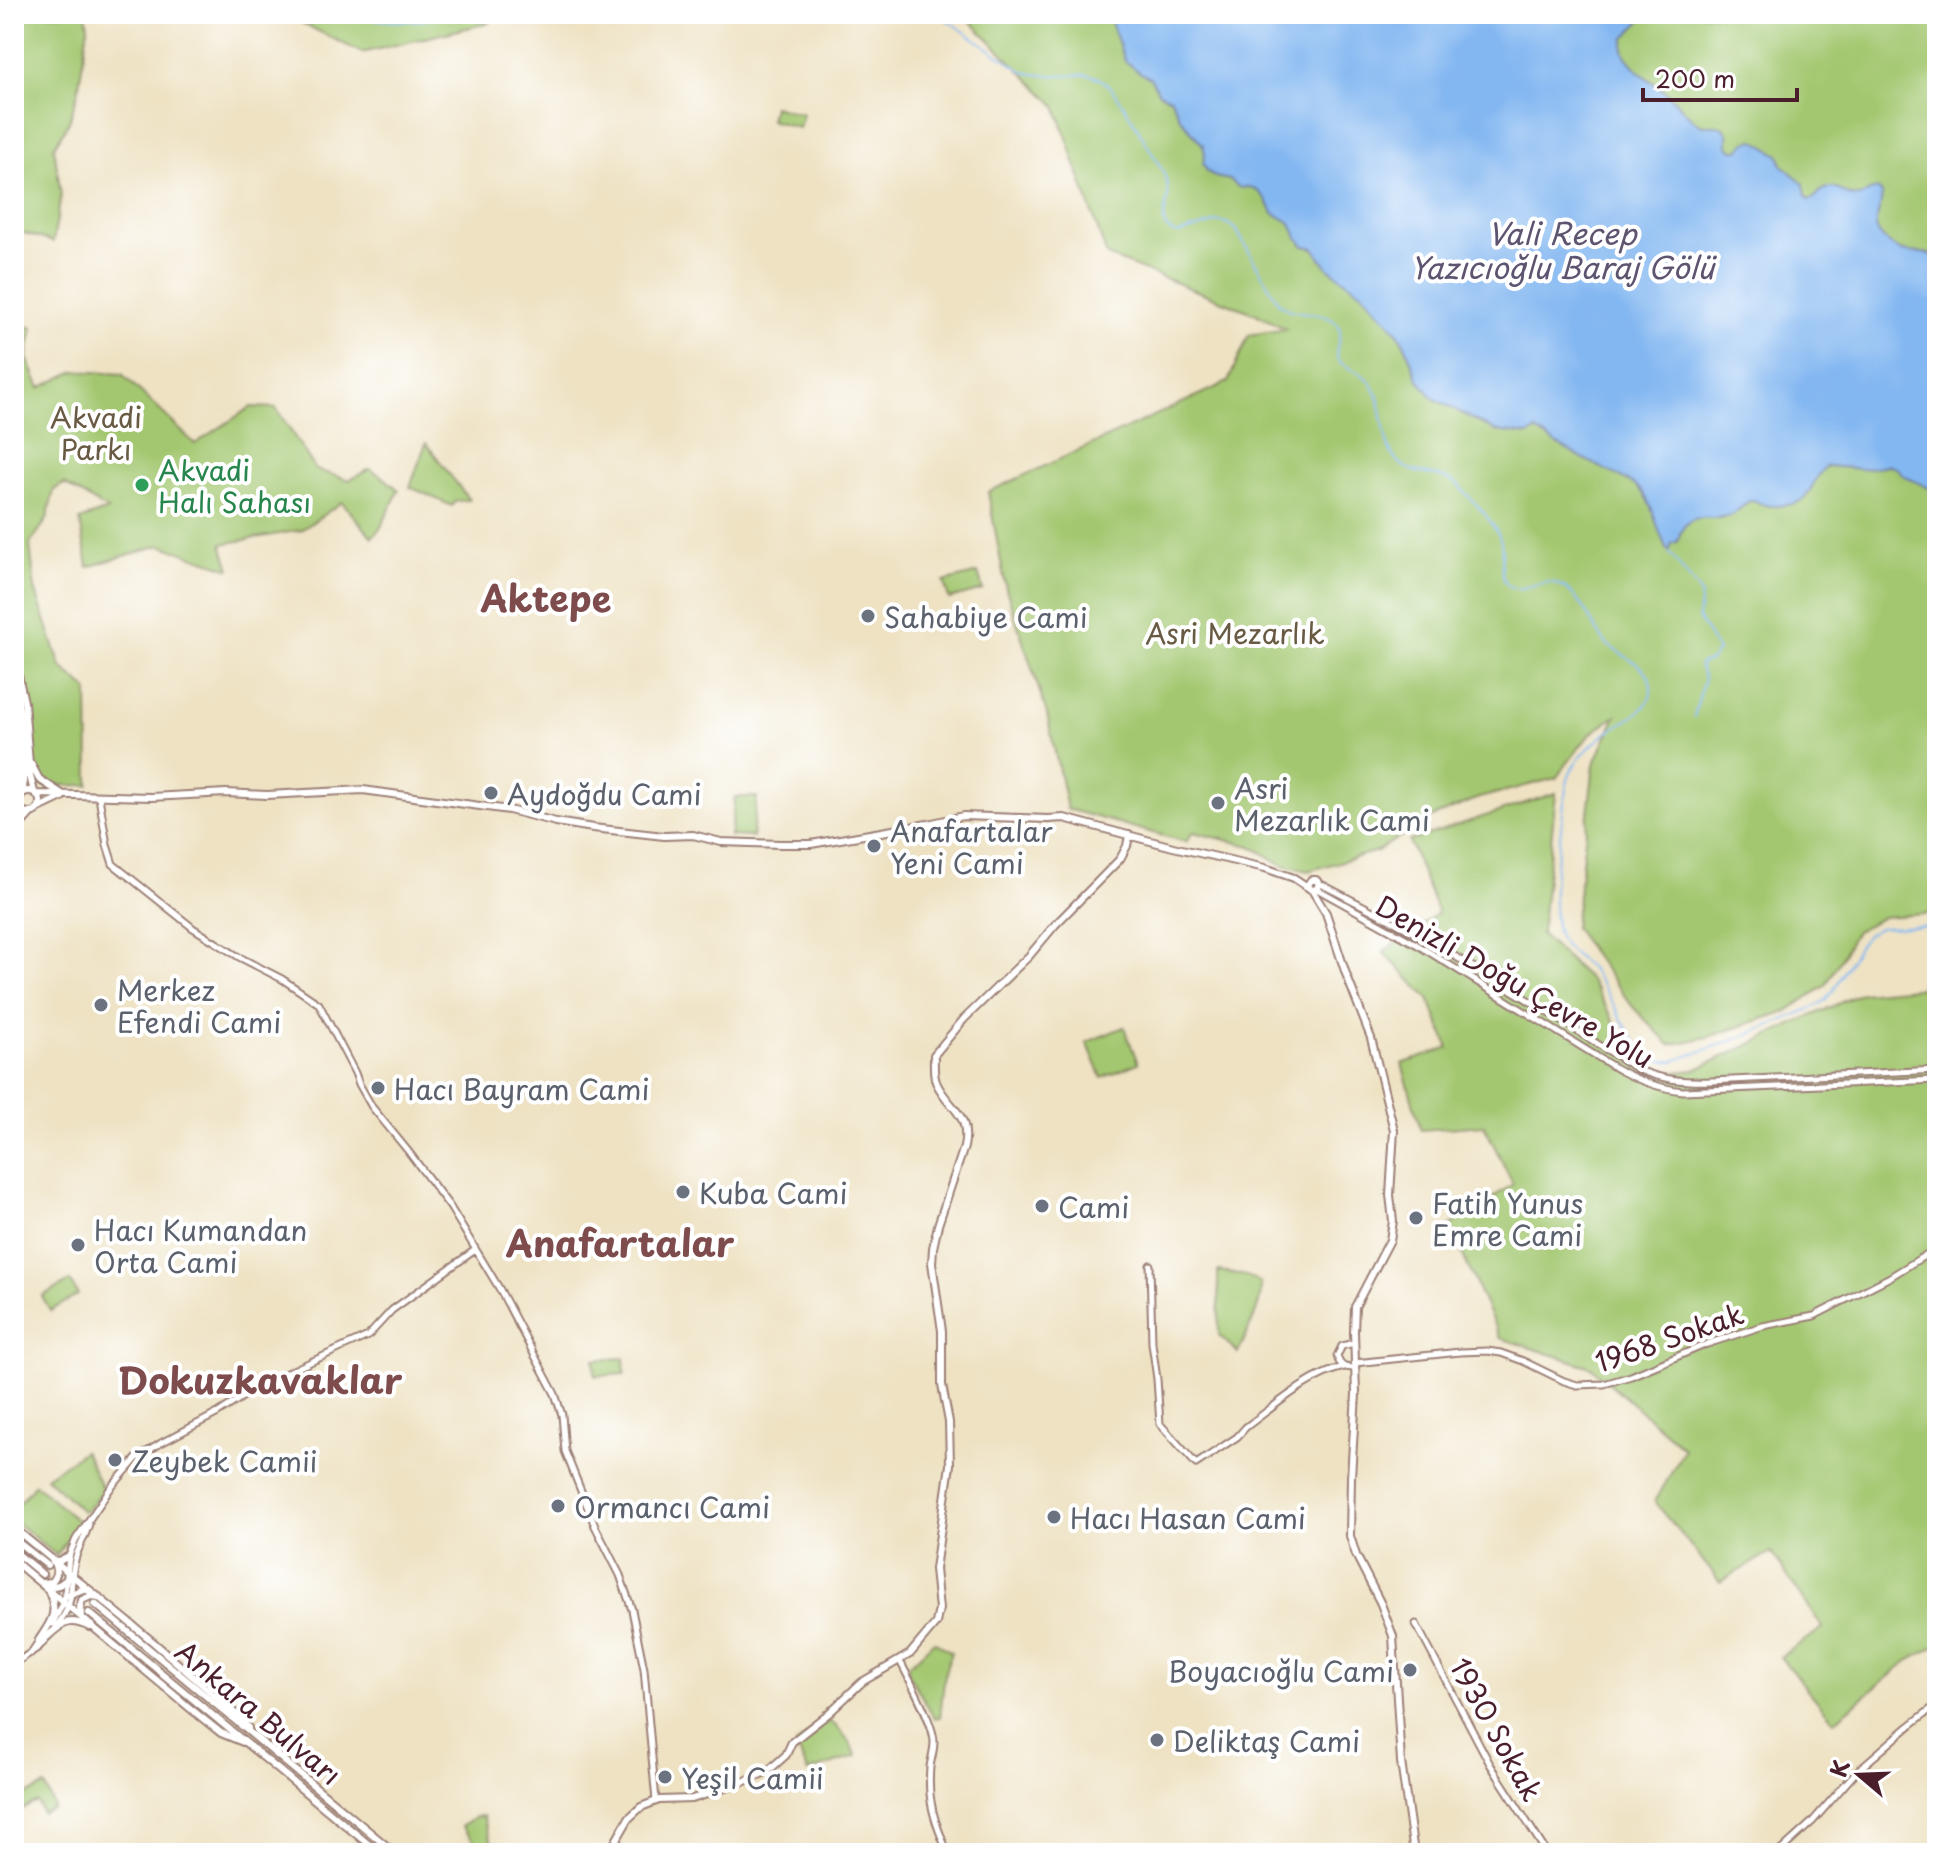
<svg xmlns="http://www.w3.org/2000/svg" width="1951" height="1867" font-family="'Playpen Sans',sans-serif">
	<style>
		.green { fill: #a3c770; stroke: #76734e; stroke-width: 2 }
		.water { fill: #83b7f1; stroke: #666b8e; stroke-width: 2 }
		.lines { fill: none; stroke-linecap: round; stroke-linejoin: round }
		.stream { stroke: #83b7f1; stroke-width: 2 }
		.secondary-tunnel { stroke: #cdbba5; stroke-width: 6; stroke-dasharray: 6 3; stroke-linecap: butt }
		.tertiary-casing { stroke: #9c8077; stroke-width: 9 }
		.secondary-casing { stroke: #9c8077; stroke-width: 10 }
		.primary-casing { stroke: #9c8077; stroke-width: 10 }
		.tertiary { stroke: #fff; stroke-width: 5 }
		.secondary { stroke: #fff; stroke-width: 6 }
		.primary { stroke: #fff; stroke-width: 6 }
		.leisure-dot { fill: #2e9e5b; stroke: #fff; stroke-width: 3 }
		.worship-dot { fill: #6b7280; stroke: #fff; stroke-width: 3 }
		.labels { text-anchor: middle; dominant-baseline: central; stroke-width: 8; stroke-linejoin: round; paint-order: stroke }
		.park-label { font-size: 28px; fill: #695a43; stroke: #fff }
		.leisure-label { font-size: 28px; fill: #27864d; stroke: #fff; text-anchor: start }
		.worship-label { font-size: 28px; fill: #5b616d; stroke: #fff; text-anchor: start }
		.street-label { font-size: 28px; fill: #4a1f2b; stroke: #fff }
		.water-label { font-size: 30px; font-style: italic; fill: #5e5470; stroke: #fff }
		.district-label { font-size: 36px; font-weight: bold; fill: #7e4c4d; stroke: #fff }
	</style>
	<rect width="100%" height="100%" fill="#fff"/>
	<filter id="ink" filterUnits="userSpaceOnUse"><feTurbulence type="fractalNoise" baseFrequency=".0125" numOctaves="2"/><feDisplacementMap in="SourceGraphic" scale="16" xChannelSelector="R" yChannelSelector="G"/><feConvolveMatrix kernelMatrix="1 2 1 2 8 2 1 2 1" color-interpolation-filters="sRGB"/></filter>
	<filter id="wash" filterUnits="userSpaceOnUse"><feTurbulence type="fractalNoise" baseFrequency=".006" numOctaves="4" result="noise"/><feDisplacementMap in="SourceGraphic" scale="32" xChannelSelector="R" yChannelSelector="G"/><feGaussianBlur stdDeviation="1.8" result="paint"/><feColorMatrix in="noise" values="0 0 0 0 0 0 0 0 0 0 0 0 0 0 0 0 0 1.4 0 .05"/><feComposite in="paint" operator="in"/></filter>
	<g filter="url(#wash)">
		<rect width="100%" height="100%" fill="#eee2c3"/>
		<path class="green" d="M14,14H86L88,27L78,92L69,122L54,147L61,196L53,242L14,230Z
			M284,14H497L488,23L362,53Z
			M963,14H1937V913L1883,917L1856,931L1826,985L1787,1011L1708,1037L1670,1045L1633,1007L1574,928L1594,765L1616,716L1590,734L1556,778L1479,798L1430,818L1377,851L1308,871L1283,865L1251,846L1193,832L1186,842L1067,809L1047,714L1006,589L988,492L1228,382L1249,335L1286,329L1256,314L1107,256L1056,106Z
			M773,106L803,114L799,128L770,120Z
			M14,322L33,328L27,358L40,388L75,371L122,374L195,444L251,407L276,408L316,470L349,480L370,469L383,477L399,490L380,529L372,537L342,502L301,530L222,544L230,569L160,545L88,567L80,520L108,510L64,484L54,490L47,519L30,544L35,589L61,667L88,690L89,785L27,786L14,798Z
			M426,443L469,500L456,501L452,506L410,487Z
			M978,573L983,590L949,599L944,582Z
			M1556,793L1541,934L1591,981L1633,1054L1659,1074L1695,1070L1861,993L1937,986V1645L1908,1661L1834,1721L1780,1657L1823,1628L1771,1552L1720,1582L1655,1502L1684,1449L1591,1367L1500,1338L1450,1226L1513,1184L1484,1125L1421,1130L1402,1064L1449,1048L1429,999L1383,952L1438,913L1409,841Z
			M735,797H757L752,837L730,836Z
			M1124,1027L1138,1063L1102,1078L1087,1042Z
			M1218,1271C1233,1273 1250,1274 1261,1284C1262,1307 1247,1332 1238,1353L1219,1335Z
			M70,1281L78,1295L50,1311L42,1296Z
			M624,1358L625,1374L595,1376L594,1360Z
			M84,1451L103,1490L86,1511H82L46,1477Z
			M35,1484L81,1524L56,1555L14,1521V1509Z
			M934,1641L951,1652L945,1672L940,1717L934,1718L908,1672V1666Z
			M825,1719C841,1727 849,1741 857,1756L808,1772L796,1745Z
			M45,1786L54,1808L42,1813L37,1802L18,1811L14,1800Z
			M483,1816L492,1842L482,1851L462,1826L474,1817Z"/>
		<path class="water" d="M1108,14H1647L1625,38L1623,50L1626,57L1638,71L1667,93L1694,121L1702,125H1717L1724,128L1728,135V145L1733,150H1739L1746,142L1754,140L1779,155L1782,165L1804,184L1806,196L1810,200C1818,197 1820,188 1830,188C1842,187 1847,199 1859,197C1863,196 1866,192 1870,191C1893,182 1875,217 1876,224C1876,231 1880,235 1885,240C1905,259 1916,248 1937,256V492L1904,476L1898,469L1890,465L1862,469L1827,466C1812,476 1814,496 1796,503C1786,506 1774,507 1764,505C1760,504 1757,501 1753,500C1745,500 1740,511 1733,514C1709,526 1689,503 1677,542L1672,543L1669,552C1656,534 1656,507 1640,490C1630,479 1614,475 1602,468C1579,457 1557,445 1536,431L1529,435L1495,431L1433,398L1417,377L1406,347L1397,331L1363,293L1328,268L1314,248L1304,246L1296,235L1291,223L1273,213L1266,199L1258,191L1248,187L1240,188L1230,180L1215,177L1207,171L1203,164L1205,154L1203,145L1180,118L1171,98L1159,93L1151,79L1141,73L1125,61Z"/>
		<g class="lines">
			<path class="stream" d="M346,14C382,23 416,25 452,14
				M938,14L1024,72C1044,78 1065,74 1086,75C1092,75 1098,77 1103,81C1121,94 1145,143 1158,163C1164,172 1168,182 1168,193C1168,208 1154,229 1178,234L1217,222C1225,221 1231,225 1237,231L1278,302C1293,318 1319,308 1335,322C1347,333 1333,346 1337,358C1340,367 1363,371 1371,383C1387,406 1379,446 1399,463C1416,477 1440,472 1457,484C1471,499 1496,522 1501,542C1504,554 1498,573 1506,583C1518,598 1541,576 1558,584C1582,594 1590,626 1607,644C1618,654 1645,665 1649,677C1660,710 1625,719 1605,734C1591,745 1572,763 1568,780C1564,796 1563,813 1561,829C1556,863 1550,897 1557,931C1561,949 1582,959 1593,972C1613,997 1623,1031 1646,1053C1654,1061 1664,1062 1674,1061L1745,1036L1815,1007L1824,1001L1833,991L1859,945L1867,935L1879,928L1937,926
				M1669,552L1701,594L1698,618L1718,651L1710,661L1699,664L1704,679L1694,717"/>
		</g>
	</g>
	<g filter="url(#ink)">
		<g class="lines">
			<path class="secondary-tunnel" d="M42,1574L89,1613"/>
			<defs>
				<path id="tertiary" d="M99,797L107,845L113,864L193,928L239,957L282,979L319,1004L355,1073L359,1084L372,1107L408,1151L450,1207L499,1288L555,1394L562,1415L565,1451L595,1526L620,1575L632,1610L644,1669L656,1801
					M1319,883L1421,936L1538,1006L1637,1069C1662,1080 1684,1082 1711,1081L1937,1070
					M1317,889L1416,944L1614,1067C1636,1080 1657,1088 1683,1091L1937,1080
					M1150,1265L1152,1343L1157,1379L1160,1424L1196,1464L1237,1437L1246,1427C1275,1406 1309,1375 1344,1367
					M1354,1343L1342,1346L1337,1356C1340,1367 1345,1368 1355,1368
					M1355,1363L1460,1352L1487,1351L1501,1353L1523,1361L1564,1381L1577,1385L1604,1384L1631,1376L1707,1344L1763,1326L1814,1316L1890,1277L1937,1248
					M52,1624L64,1602L69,1556L76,1539L110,1489L137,1458L161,1443L218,1413L264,1383L368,1336L392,1310L475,1250
					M1416,1624L1490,1764L1547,1853
					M56,1626C77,1602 68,1588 75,1560C78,1547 86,1536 89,1524
					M31,1653L41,1638
					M900,1661C909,1679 934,1724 934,1742C934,1751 931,1759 930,1767C927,1801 935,1823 948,1853
					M14,1664L39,1647L50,1634
					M1778,1853L1812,1822L1856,1772L1908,1727L1931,1709L1937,1707"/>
				<path id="secondary" d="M14,657L24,702L30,776L34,792
					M14,686C20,713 28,768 22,794
					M31,764L39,779L62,794
					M18 802a11 11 0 1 1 22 0a11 11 0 1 1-22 0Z
					M36,794L151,797L226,793L267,795L363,790L509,810L556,822L593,828L664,836L693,835L721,842L780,844H811L928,824L963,816L1048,819L1064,818L1173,847L1265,868L1294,878L1312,890L1326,913L1346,974L1371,1038L1394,1130L1390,1195L1393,1221L1390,1240L1355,1307L1354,1332L1356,1394L1351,1477L1350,1536L1356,1555L1381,1604L1393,1636L1401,1762L1414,1853
					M14,799L20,761
					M37,809L62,797
					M14,832L30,814
					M1310,889L1307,886L1311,880H1316L1319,883L1317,889L1312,890
					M14,1528L152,1641L238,1716L248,1728
					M14,1561L191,1709L221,1733L243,1742
					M43,1583L51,1582C58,1575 58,1568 52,1560L59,1561L69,1556
					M48,1587L59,1585L73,1575
					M65,1596L84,1589L89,1591
					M81,1614L80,1607L82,1600L91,1596L99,1597
					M48,1636C64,1621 70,1618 90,1627
					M39,1640C51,1622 59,1613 49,1592
					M609,1853L629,1818L641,1807L659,1800L692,1799L743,1782L768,1771L786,1755L792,1742L829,1713L862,1682L910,1654L936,1623L939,1609L935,1569L950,1465L949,1422L942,1385V1331L932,1263L933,1248L938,1225L964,1147C971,1112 948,1109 936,1082C933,1074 934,1064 934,1055L964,1019L1029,956L1055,925L1120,859L1127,846L1129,835"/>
				<path id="primary" d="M14,1539L47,1565
					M14,1551L42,1574
					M95,1604L395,1853
					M89,1613L379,1853"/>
			</defs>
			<use href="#tertiary" class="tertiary-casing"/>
			<use href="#secondary" class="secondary-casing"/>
			<use href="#primary" class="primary-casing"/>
			<use href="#tertiary" class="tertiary"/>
			<use href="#secondary" class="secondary"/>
			<use href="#primary" class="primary"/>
		</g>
	</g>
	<circle class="leisure-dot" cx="142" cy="485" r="8"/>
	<g class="worship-dot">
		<circle cx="868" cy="616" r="8"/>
		<circle cx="491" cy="793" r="8"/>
		<circle cx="1218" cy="803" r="8"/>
		<circle cx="874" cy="846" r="8"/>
		<circle cx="101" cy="1005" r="8"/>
		<circle cx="378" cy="1088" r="8"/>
		<circle cx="683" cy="1192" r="8"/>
		<circle cx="1042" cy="1206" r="8"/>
		<circle cx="1416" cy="1218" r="8"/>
		<circle cx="78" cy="1245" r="8"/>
		<circle cx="115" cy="1460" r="8"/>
		<circle cx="558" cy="1506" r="8"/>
		<circle cx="1054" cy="1517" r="8"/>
		<circle cx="1410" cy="1670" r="8"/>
		<circle cx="1157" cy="1740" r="8"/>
		<circle cx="665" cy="1777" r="8"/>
	</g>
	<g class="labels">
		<g class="park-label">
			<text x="96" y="416">Akvadi<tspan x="96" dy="32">Parkı</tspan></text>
			<text x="1235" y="632">Asri Mezarlık</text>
		</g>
		<g class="leisure-label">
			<text x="158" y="469">Akvadi<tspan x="158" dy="32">Halı Sahası</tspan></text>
		</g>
		<g class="worship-label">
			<text x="884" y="616">Sahabiye Cami</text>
			<text x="1234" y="787">Asri<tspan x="1234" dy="32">Mezarlık Cami</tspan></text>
			<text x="507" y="793">Aydoğdu Cami</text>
			<text x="890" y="830">Anafartalar<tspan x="890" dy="32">Yeni Cami</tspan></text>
			<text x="117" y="989">Merkez<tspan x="117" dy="32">Efendi Cami</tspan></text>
			<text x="394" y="1088">Hacı Bayram Cami</text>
			<text x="699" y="1192">Kuba Cami</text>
			<text x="1432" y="1202">Fatih Yunus<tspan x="1432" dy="32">Emre Cami</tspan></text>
			<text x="1058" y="1206">Cami</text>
			<text x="94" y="1229">Hacı Kumandan<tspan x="94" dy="32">Orta Cami</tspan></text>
			<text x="131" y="1460">Zeybek Camii</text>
			<text x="574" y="1506">Ormancı Cami</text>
			<text x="1070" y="1517">Hacı Hasan Cami</text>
			<text x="1394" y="1670" text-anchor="end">Boyacıoğlu Cami</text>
			<text x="1173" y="1740">Deliktaş Cami</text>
			<text x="681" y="1777">Yeşil Camii</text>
		</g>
		<g class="street-label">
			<text transform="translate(1515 981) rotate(30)">Denizli Doğu Çevre Yolu</text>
			<text transform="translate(1669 1337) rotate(-19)">1968 Sokak</text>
			<text transform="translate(259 1712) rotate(40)">Ankara Bulvarı</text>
			<text transform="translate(1497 1729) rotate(61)">1930 Sokak</text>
		</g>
		<g class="water-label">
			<text x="1562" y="232">Vali Recep<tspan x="1562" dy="34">Yazıcıoğlu Baraj Gölü</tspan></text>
		</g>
		<g class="district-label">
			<text x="546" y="597">Aktepe</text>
			<text x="620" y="1242">Anafartalar</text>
			<text x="260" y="1379">Dokuzkavaklar</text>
		</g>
	</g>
	<rect width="1951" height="1867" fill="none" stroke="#fff" stroke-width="48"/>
	<g transform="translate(1859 1775) rotate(289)" stroke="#ffffff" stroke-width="6" paint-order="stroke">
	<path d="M0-6L14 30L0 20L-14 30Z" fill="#4a1f2b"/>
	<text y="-12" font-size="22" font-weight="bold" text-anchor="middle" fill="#4a1f2b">K</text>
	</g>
	<path d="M1643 88v12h154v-12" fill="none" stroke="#4a1f2b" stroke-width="4"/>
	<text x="1655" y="88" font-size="24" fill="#4a1f2b" stroke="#ffffff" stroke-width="6" paint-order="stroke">200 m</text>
</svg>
